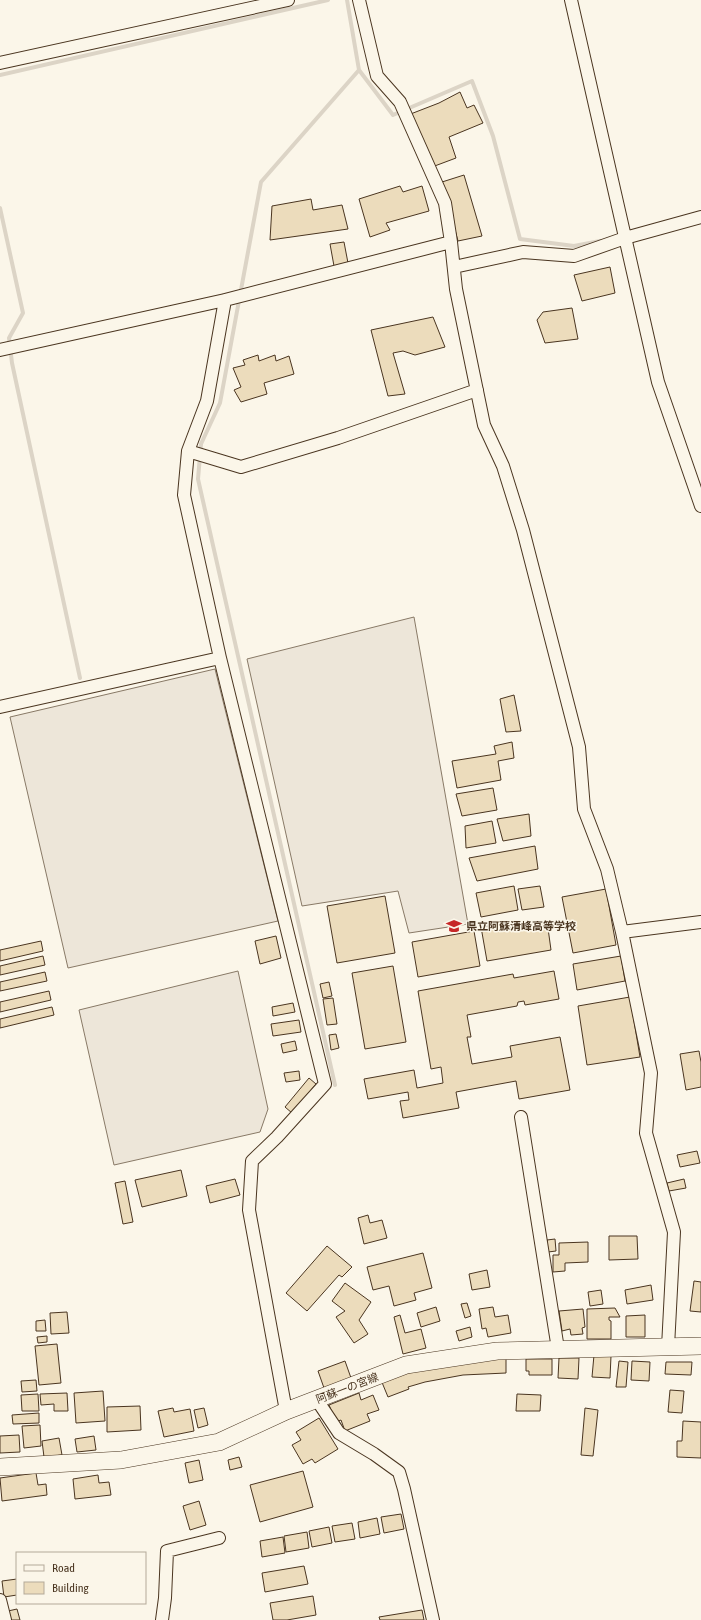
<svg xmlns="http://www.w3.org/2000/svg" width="701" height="1620" font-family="'Asap Condensed','Noto Sans JP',sans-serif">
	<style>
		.pitch { fill: #ede6d9; stroke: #887966 }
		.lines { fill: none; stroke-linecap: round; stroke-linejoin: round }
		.stream { stroke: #dcd4c6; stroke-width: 4 }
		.building { fill: #ecdcbc; stroke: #4a3520 }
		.minor-casing { stroke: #4a3520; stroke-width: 14 }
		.secondary-casing { stroke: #4a3520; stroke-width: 18 }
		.minor { stroke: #fbf6e9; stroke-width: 12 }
		.secondary { stroke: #fbf6e9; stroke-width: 17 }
		.labels { text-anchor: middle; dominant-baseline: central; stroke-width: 3; stroke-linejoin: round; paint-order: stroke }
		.poi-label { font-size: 11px; font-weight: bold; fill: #4a3520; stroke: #fbf6e9; text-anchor: start }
		.street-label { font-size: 11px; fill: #4a3520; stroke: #fbf6e9 }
	</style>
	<rect width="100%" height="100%" fill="#fbf6e9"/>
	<path class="pitch" d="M414,617L468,924L409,933L398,891L302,906L247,659Z
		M215,669L278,921L68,968L10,717Z
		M238,971L268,1109L260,1132L114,1165L79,1010Z"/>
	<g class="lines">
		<path class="stream" d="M359,70L393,115L472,81L493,136L520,239L574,246L600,241
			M0,75L328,0
			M0,208L23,313L9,338L12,363L80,678
			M335,1085L198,479L201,444L220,403L261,182L359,70L347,0"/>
	</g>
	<path class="building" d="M460,92L467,108L474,105L483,123L449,137L456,158L432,167L408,115L439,103Z
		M464,175L482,236L458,241L442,182Z
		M400,186L403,192L422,186L429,211L386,223L390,230L370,237L359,199Z
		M311,199L313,210L342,205L348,229L270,240L272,206Z
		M344,242L348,263L334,266L330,244Z
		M610,267L615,293L582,301L574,275Z
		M572,308L578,339L545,343L537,320L543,312Z
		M433,317L445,347L415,355L403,351L393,353L405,394L388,396L371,330Z
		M258,355L259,361L275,355L276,361L289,356L294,374L264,383L267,394L241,402L234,390L241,387L233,368L245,365L243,360Z
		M514,695L521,731L506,732L500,699Z
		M512,742L514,758L498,761L501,780L457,788L452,761L496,754L494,746Z
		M493,788L497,810L462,816L456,794Z
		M529,814L531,836L503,841L497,819Z
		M492,821L496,843L466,848L465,826Z
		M535,846L538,869L477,881L469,858Z
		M514,886L518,910L481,917L476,893Z
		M540,886L544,907L522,910L518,889Z
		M606,889L616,945L573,953L562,897Z
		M385,896L395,953L337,963L327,906Z
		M547,921L551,950L487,961L481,927L494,925L495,930Z
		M474,931L480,966L418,977L412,942Z
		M276,936L281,958L260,964L255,941Z
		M41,941L43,951L0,961V950Z
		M43,956L45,965L0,975V966Z
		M621,956L625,981L577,990L573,964Z
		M393,966L406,1042L365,1049L352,973Z
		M554,971L559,999L525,1005L524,1001L518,1002L517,1006L467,1015L471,1037H467L472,1064L512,1057L510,1046L560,1037L570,1090L519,1099L516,1081L456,1092L459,1108L403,1118L400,1101L409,1100L408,1092L368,1099L364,1079L414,1070L417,1088L443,1083L441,1067L431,1069L418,991L513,974L514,978Z
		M45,972L47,981L0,991V982Z
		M329,982L332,996L323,998L320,984Z
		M49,991L51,1000L0,1012V1002Z
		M630,997L640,1057L587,1065L578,1006Z
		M333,998L337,1024L327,1025L323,999Z
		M293,1003L295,1012L273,1016L272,1007Z
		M52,1007L54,1015L0,1028V1019Z
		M299,1020L301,1032L273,1036L271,1024Z
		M336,1034L339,1048L331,1050L329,1035Z
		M295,1041L297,1050L283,1053L281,1044Z
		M699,1051L701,1062V1087L686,1090L680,1054Z
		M299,1071L300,1080L286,1082L284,1073Z
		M309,1078L316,1084L292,1113L285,1107Z
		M697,1151L700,1163L680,1167L677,1155Z
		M181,1170L187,1196L142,1207L135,1180Z
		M235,1179L240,1195L210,1203L206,1186Z
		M684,1179L686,1188L669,1191L667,1183Z
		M125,1181L133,1222L123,1224L115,1183Z
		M368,1215L370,1223L382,1220L387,1238L364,1244L358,1218Z
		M609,1236H637L638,1259L609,1260Z
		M555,1239L556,1251L548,1252L547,1240Z
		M588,1242V1262L565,1263V1271L553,1272V1255H559V1243Z
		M327,1246L352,1267L342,1277L339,1275L307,1311L286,1293Z
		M423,1253L432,1288L414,1293L416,1300L394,1306L389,1286L373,1290L367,1267Z
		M487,1270L490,1287L472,1290L469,1274Z
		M694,1281L701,1282V1312L690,1311Z
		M345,1283L371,1302L359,1320L368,1334L354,1343L336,1317L345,1311L332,1301Z
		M651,1285L653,1300L627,1304L625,1290Z
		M601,1290L603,1304L590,1306L588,1292Z
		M467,1303L471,1316L465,1318L461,1304Z
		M436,1307L440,1321L421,1327L417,1313Z
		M493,1307L495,1317L508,1315L511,1333L488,1337L486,1328L482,1329L479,1309Z
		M615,1308L620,1317H609V1320L611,1321V1339H587V1309Z
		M583,1309L585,1327L582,1328L583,1334L571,1335L570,1329L562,1331L559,1311Z
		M67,1312L69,1333L51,1334L50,1313Z
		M400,1315L405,1333L421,1329L426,1348L403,1354L394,1317Z
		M645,1315V1337H626V1316Z
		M45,1320L46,1331H36V1321Z
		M470,1327L472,1337L459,1341L456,1331Z
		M47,1336V1342L38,1343L37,1337Z
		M57,1344L61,1383L39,1385L35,1346Z
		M594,1355L611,1356L610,1378L592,1377Z
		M506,1358V1373L463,1375L425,1382L408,1387L409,1389L388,1397L381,1380L459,1360Z
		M559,1358H579L578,1379L558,1378Z
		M526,1359H552V1375H529V1371H526Z
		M345,1361L351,1378L324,1388L318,1371Z
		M619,1361L628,1362L626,1387H616Z
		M632,1361L650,1362L649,1381L631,1380Z
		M666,1362H692L691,1375L665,1374Z
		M36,1380L37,1391L22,1392L21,1381Z
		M670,1390L684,1391L682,1413L668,1412Z
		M103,1391L105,1421L76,1423L74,1393Z
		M67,1393L68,1411H54V1404L41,1405L40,1394Z
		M359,1393L361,1400L373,1395L379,1410L367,1414L370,1421L345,1431L341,1420L336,1422L329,1405Z
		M38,1394L39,1411H22L21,1395Z
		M517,1394L541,1395L540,1411H516Z
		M140,1406L141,1430L107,1432V1407Z
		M173,1408L174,1412L190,1409L194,1431L164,1437L158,1411Z
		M204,1408L208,1425L198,1428L194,1410Z
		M585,1408L598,1410L593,1456L581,1455Z
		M39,1413V1423L13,1424L12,1415Z
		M319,1418L338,1449L315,1463L312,1459L303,1464L292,1445L301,1440L296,1432Z
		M683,1421L701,1422V1458L677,1457V1441H682Z
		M40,1425L41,1446L24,1448L22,1426Z
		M19,1435L20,1452L0,1453V1436Z
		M94,1436L96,1450L77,1452L75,1439Z
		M59,1438L62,1455L44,1457L42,1441Z
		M239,1457L242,1467L230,1470L228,1460Z
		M199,1460L203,1480L189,1483L185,1463Z
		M303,1471L313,1507L260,1522L250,1485Z
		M36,1473L38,1485L46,1484L47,1495L2,1501L0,1478Z
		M98,1475L99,1483L109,1482L111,1495L75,1499L73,1479Z
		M199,1501L206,1525L190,1530L183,1506Z
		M401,1514L404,1529L384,1533L381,1517Z
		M377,1518L380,1534L360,1538L358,1522Z
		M352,1523L355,1539L335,1542L332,1526Z
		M329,1527L332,1543L312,1547L309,1531Z
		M307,1532L309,1548L286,1552L284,1536Z
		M283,1537L285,1553L262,1557L260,1541Z
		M304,1566L308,1584L265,1592L262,1573Z
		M17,1579V1595L4,1597L2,1581Z
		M313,1596L316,1615L287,1620H273L270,1603Z
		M17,1609L20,1620H11L8,1611Z
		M422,1610L424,1620H380L379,1617Z"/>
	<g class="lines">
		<defs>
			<path id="minor" d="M359,0L377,76L400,102L445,203L451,242L456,289L484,425L503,466L523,530L579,747L584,809L607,869L622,932L651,1073L646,1133L674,1232L668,1347
				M571,0L658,382L701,506
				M0,63L288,0
				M454,267L523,252L574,256L625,238L701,217
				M0,350L225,300L451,242
				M188,451L241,467L338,438L477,390
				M220,658L325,1084L277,1137L252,1161L249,1210L286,1411
				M0,707L220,658L184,495L188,451L207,401L225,300
				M622,932L701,922
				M521,1117L558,1349
				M317,1400L339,1433L374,1454L399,1472L404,1489L433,1620
				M0,1600L5,1620
				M162,1620L165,1598L167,1551L219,1538"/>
			<path id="secondary" d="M0,1467L121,1460L219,1442L286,1411L406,1365L497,1351L701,1346"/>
		</defs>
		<use href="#minor" class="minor-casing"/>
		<use href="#secondary" class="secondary-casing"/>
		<use href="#minor" class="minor"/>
		<use href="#secondary" class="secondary"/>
	</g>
	<defs>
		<symbol id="school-bare" viewBox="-9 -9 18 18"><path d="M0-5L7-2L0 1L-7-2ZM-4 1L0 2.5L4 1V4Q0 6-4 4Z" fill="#c62828" stroke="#fbf6e9" stroke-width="2.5" paint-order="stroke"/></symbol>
	</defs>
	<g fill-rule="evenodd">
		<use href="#school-bare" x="443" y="915" width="22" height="22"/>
	</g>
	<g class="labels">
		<g class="poi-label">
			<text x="466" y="926">県立阿蘇清峰高等学校</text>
		</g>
		<g class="street-label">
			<text transform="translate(347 1388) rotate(-21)">阿蘇一の宮線</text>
		</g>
	</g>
	<rect x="16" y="1552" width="130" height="52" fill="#fbf6e9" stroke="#b4a999"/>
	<rect x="24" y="1565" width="20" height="6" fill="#fbf6e9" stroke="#b4a999"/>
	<text x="52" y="1572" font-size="12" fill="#4a3520">Road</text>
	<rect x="24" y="1582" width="20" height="12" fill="#ecdcbc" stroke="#b4a999"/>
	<text x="52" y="1592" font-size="12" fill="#4a3520">Building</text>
</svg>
